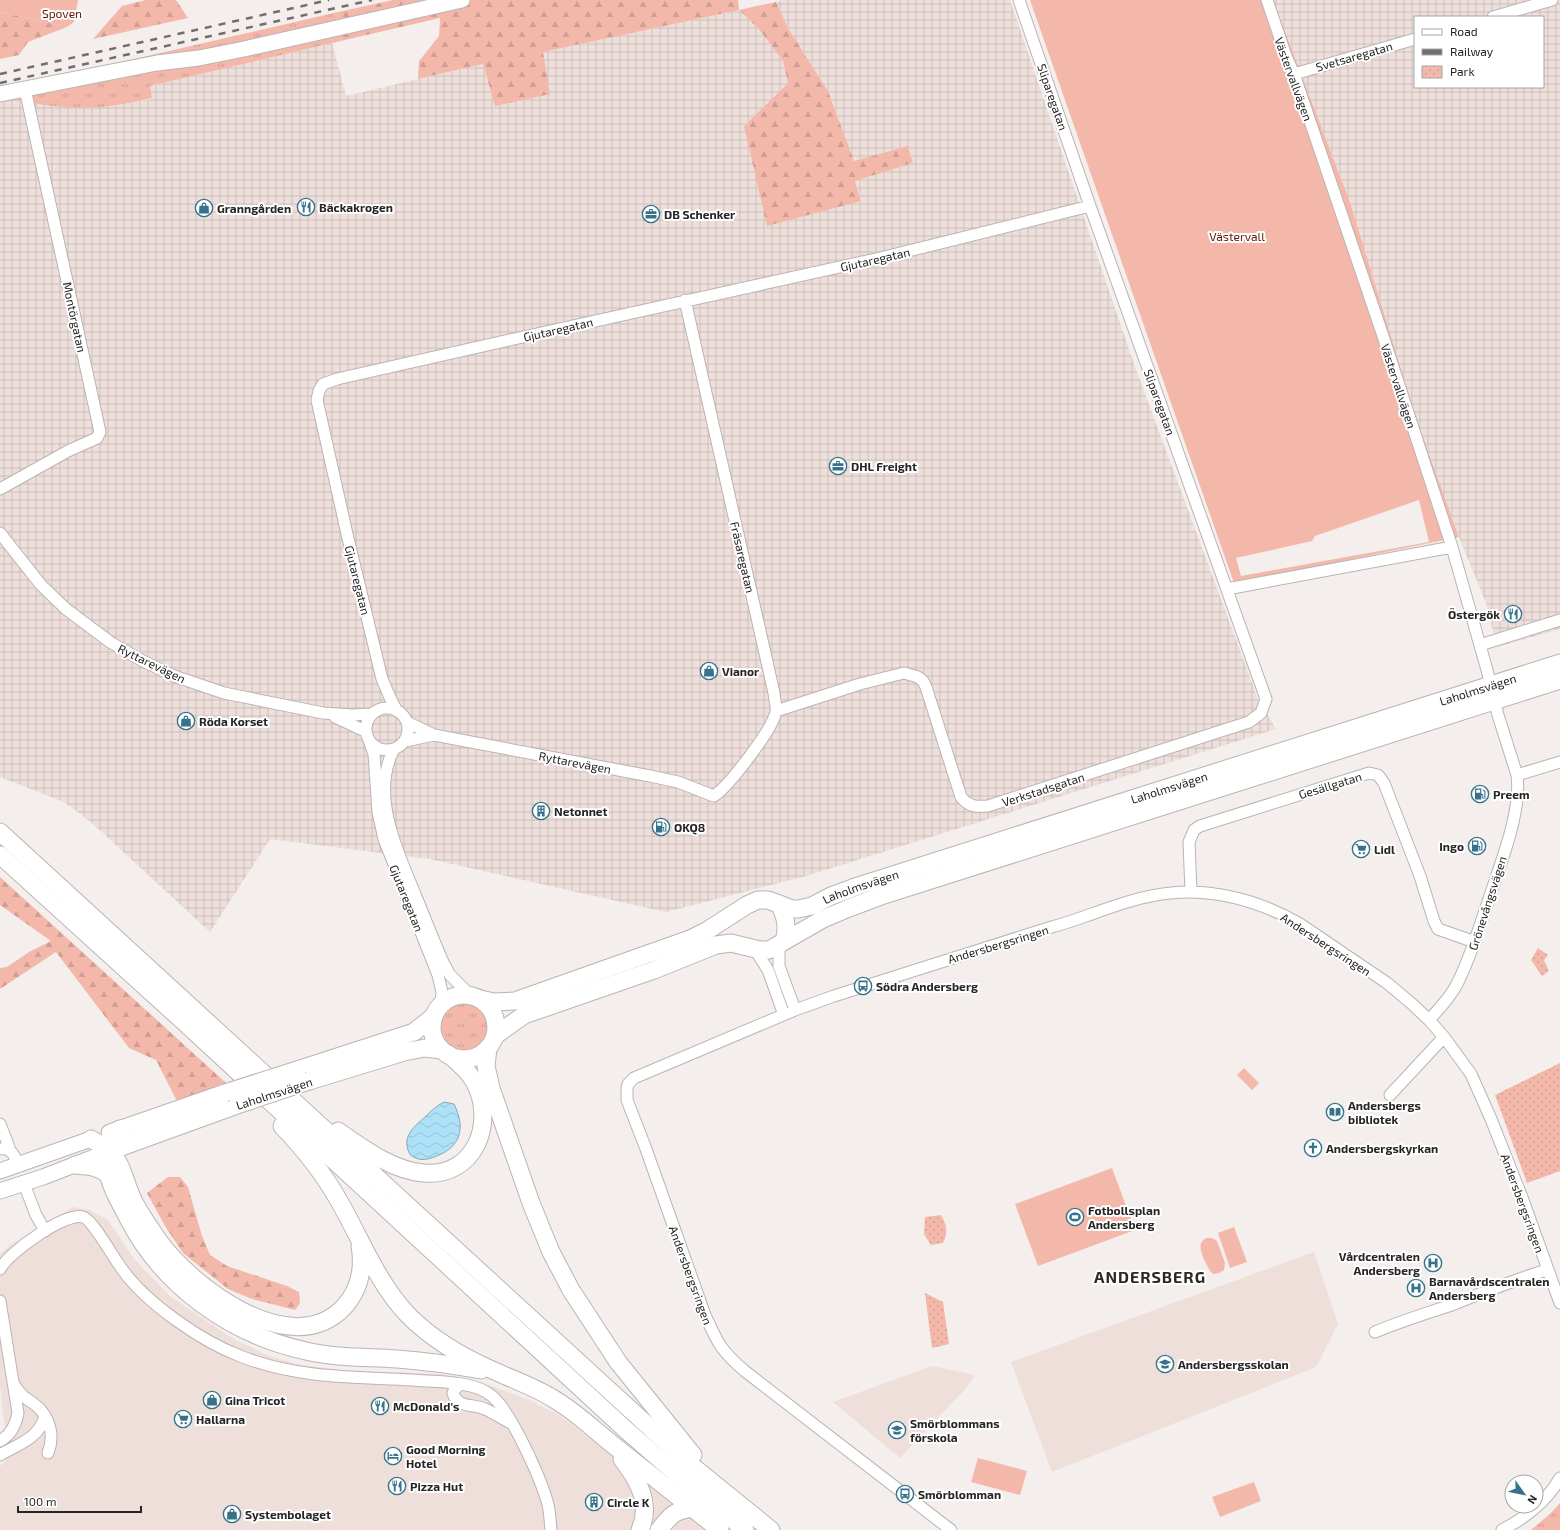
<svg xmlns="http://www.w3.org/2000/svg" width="1560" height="1530" font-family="'Exo 2',sans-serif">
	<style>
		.built { fill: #eedfdb }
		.industrial { fill: url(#industrial-grid); fill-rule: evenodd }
		.grass { fill: url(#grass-tufts) }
		.forest { fill: url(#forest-firs) }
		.park { fill: url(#park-dots) }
		.garden { fill: #f4b8ab; fill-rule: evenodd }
		.water { fill: url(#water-waves); stroke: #84a8b8 }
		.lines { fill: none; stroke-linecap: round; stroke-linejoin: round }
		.minor-tunnel { stroke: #cbc6c4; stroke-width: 11; stroke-dasharray: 11 5.5; stroke-linecap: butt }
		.minor-casing { stroke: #bab4b3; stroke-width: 13 }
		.major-casing { stroke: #bab4b3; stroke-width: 17 }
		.highway-casing { stroke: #bab4b3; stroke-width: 19 }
		.minor { stroke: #fff; stroke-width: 11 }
		.major { stroke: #fff; stroke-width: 15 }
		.highway { stroke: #fff; stroke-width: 17 }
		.rail { stroke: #716e6d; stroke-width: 2.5; stroke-dasharray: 7 7; stroke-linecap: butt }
		.highway-bridge-casing { stroke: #bab4b3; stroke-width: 19; stroke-linecap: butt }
		.highway-bridge { stroke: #fff; stroke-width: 17 }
		.labels { text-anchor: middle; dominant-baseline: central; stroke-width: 4; stroke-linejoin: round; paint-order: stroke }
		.park-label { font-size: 12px; fill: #60170a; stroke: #fff }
		.street-label { font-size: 12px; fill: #262424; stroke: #fff }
		.poi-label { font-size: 12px; font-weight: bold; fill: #262424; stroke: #fff; text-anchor: start }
		.district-label { font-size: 16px; font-weight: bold; letter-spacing: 1px; fill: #2d2928; stroke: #fff }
	</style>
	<defs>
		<pattern id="industrial-grid" width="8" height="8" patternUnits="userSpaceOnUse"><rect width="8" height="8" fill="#eedfdb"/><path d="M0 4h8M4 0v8" fill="none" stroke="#ccbfbc"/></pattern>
		<pattern id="grass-tufts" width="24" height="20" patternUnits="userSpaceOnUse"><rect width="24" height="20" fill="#f4b8ab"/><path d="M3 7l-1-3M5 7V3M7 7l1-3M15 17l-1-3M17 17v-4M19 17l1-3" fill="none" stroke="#d19e93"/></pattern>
		<pattern id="forest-firs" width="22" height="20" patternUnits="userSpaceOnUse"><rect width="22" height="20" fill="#f4b8ab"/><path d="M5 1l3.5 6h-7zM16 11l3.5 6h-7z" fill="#d19e93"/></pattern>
		<pattern id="park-dots" width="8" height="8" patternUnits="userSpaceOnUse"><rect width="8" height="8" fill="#f4b8ab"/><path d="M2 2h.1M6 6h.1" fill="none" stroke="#d19e93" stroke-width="1.8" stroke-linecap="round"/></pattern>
		<pattern id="water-waves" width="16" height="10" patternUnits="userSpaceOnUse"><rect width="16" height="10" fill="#ade1f8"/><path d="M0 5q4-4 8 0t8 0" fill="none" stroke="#95c1d4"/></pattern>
	</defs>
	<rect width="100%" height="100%" fill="#f4eeec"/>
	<path class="built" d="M73,1207L89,1210L108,1220L135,1260L171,1297L232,1338L269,1356L302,1365L341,1370L440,1374L483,1383L527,1399L559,1415L709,1530H0V1466L12,1454L4,1423L0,1385V1254L10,1245Z
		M1314,1252L1338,1324L1316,1367L1052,1472L1011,1362Z
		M932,1366L975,1375L968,1386L900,1458L833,1402Z"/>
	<path class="industrial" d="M782,0H1010L1134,364L1258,699L1276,729L806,876L666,912L430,859L270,839L210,932L92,823L64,802L0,777V98L79,108L113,106L152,99L150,86L332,43L346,96L483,64L495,106L542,52L739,10L758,28L783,61L788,83L744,126L861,200L855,181L913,163L908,146L854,162L828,91L788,28L776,2Z
		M1273,0H1560V629L1497,647L1486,603L1459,537L1416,418L1350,202ZM1415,17H1543V87H1415Z"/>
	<path class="grass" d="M338,12L332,43L150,86L152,98C128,104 104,108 79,108C53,107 26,102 0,98V90Z
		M441 1027a23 23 0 1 1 46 0a23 23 0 1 1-46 0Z
		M1560,1503V1530H1531L1550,1514Z"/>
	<path class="forest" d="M146,0H176L188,18L93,39L122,6Z
		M393,0H738L739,10L776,2L788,28L828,91L854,161L908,146L913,163L855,181L861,201L767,226L744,126L788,83L783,61L758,28L739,10L543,52L550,94L495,106L483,64L418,79L419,61L439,36L440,18L332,43L338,12Z
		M0,12L67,27L28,42L19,55L0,59Z
		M0,877L226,1083L177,1101L156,1060L129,1048L56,952L0,989V968L7,967L29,952L51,941L0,905Z
		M168,1177H180L188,1187L202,1236L210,1255L227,1266L287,1286L299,1292L300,1303L295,1310L252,1299L228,1289L183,1253L165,1226L147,1193Z"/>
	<path class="park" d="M1538,948L1548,955L1544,960L1549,971L1542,976L1531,960Z
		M1560,1063V1171L1527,1183L1495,1095Z
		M941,1215C947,1225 948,1233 943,1243L931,1245L924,1234L925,1217Z
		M925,1293L943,1302L949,1344L932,1348Z"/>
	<path class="garden" d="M0,0H78L74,22L67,27L0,12Z
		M1030,0H1273L1350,202L1416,418L1459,537L1234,583ZM1419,500L1429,542L1241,576L1236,558L1312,541L1315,536Z
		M1244,1068L1259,1083L1252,1090L1237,1075Z
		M1112,1168L1135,1230L1038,1266L1015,1204Z
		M1234,1227L1247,1262L1230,1268L1218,1233Z
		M1206,1238H1212L1217,1241L1225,1263L1224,1270L1219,1273L1213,1274C1208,1270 1198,1249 1201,1243C1202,1241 1204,1240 1206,1238Z
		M978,1458L1027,1471L1020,1495L971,1482Z
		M1254,1482L1261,1501L1220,1517L1212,1497Z"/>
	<path class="water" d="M444,1102L454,1104C466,1128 461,1148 434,1157C429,1159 422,1161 416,1158C412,1157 409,1154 408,1150C403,1135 415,1126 425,1117C431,1111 436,1106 444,1102Z"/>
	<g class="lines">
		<path class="minor-tunnel" d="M16,1160L26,1189"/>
		<defs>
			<path id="minor" d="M1267,0L1286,56L1294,74L1383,336L1452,547L1487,670L1498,715L1517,775C1522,812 1500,864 1489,899C1479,927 1471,957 1457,984C1450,998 1439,1009 1429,1020
				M1493,17L1552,0
				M1294,74L1415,39
				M0,489L68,451L97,438L100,432L25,89
				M0,533L41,585L66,609L110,642L141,660L174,676L224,693L323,713L352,715L371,714
				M1227,589L1452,547
				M1480,645L1560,620
				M366 729a21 21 0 1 1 42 0a21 21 0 1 1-42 0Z
				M397,711L392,702L382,679L347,534L317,400L319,391L323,384L337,379L514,339L876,259L1090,206
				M776,711L860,684L904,673L918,677L923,681L926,687L961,797C969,807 977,807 988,806L1249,722L1261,713L1266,699L1090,206L1019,0
				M335,717L365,731
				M407,722L434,735L650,776L678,782L714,796C729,786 772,730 776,712C777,706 774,699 774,693L685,300
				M405,741L434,735
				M370,743L374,754L378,812L384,839L438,975L442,992L441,1004
				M394,749C370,794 397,851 415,894C424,916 433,939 443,962L450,975L470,995
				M1517,775L1560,762
				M1191,892L1189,842L1194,830L1200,826L1369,773L1378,775L1384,783L1420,876L1434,921L1438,929L1475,942
				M779,945V966L795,1010
				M754,948L768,970L784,1015
				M1390,1095L1444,1037
				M0,1124L9,1147L8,1149
				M0,1149C9,1148 13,1152 16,1160
				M26,1189L36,1215L45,1231
				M0,1269C8,1253 65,1212 83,1217C93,1220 114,1259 122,1269C146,1303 201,1341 240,1356C263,1365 289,1371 314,1374C346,1378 379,1378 412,1380C435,1382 473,1380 492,1396C511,1412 540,1477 547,1501C550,1510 550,1521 551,1530
				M0,1301L18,1413C16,1424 11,1435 0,1441
				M1375,1332C1401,1321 1428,1313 1454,1304C1485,1292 1516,1279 1547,1270
				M13,1383C16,1388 19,1392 23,1396C28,1400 35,1404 40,1409C51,1422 54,1438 48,1453
				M461,1384L455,1389L453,1393C457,1408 474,1404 485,1409C494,1413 503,1419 511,1423
				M0,1455C18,1444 38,1439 45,1417
				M951,1530L746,1372C722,1352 718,1344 705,1315L646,1149L627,1100V1088L628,1084L634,1078L795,1010L834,996C902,974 971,953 1039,931C1055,926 1070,922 1086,916C1120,904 1154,891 1191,892C1230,893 1267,905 1300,924L1387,983L1411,1003L1429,1020L1444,1037L1471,1074L1491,1119L1523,1200L1560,1303
				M1502,1530C1525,1518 1547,1501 1560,1478"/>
			<path id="major" d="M0,94L157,63L199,58L244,49L462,0
				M0,1171L91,1139
				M0,1191L43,1177L110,1151"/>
			<g id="highway">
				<path d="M0,832L622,1402L691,1465L771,1530"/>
				<path d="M0,855L184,1022L625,1429L679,1476L745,1530"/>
				<path d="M779,904C786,917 788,927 784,941"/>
				<circle cx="464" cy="1027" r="32"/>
				<path id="s1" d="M480,999L494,1002L515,1001L690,939L708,930L747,905L758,900H768L792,909H798L812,906L831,896L858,886L1560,663"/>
				<path d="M496,1035L524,1015L654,970L716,945L731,943L760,950H769L823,919L849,908L881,896C1107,823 1334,753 1560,680"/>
				<path d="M488,1048L486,1066L491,1088L531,1203L551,1252L571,1290L618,1362L693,1455"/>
				<path d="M297,1070L414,1032L434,1016"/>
				<path d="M309,1081L404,1052L425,1048L442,1050"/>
				<path d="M282,1126C304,1149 324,1174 339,1201C361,1239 377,1282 407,1314C432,1340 466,1359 499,1373C519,1382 539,1389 557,1401C577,1413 594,1430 612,1444C648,1473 684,1501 720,1530"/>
				<path d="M120,1129C98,1167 109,1182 128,1218C163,1287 232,1335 306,1351C336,1358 366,1357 397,1359C425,1361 453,1365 481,1370"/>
				<path d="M338,1131C363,1148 391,1170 423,1173C474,1178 496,1124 475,1083C469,1071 458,1062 448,1054"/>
				<path d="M110,1133L225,1093"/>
				<path d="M91,1139C126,1158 119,1170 134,1202C141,1215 150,1228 158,1240C191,1286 290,1362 343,1308C359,1291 364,1269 360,1246"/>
				<path d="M110,1151L237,1105"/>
				<path d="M75,1165C87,1166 98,1166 108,1175"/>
				<path d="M622,1459C638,1480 652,1503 640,1530"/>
				<path d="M659,1530C670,1516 674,1510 693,1508"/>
			</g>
		</defs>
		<use href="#minor" class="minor-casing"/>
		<use href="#major" class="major-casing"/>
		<use href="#highway" class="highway-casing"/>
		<use href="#minor" class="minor"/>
		<use href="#major" class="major"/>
		<use href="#highway" class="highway"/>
		<path class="rail" d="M0,74L329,0
			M0,83L372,0"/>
		<defs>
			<path id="highway-bridge" d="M225,1093L297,1070
				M237,1105L309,1081"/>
		</defs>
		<use href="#highway-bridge" class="highway-bridge-casing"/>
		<use href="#highway-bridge" class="highway-bridge"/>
	</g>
	<defs>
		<symbol id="restaurant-ring" viewBox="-11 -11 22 22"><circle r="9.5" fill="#fff" stroke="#367289" stroke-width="1.5"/><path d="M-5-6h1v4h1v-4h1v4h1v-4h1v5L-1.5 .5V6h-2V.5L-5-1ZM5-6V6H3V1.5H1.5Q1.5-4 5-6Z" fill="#367289"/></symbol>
		<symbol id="shop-ring" viewBox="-11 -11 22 22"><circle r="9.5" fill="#fff" stroke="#367289" stroke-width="1.5"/><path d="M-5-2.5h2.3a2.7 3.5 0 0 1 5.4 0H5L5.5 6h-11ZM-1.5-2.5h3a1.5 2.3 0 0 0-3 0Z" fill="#367289"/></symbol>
		<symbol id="office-ring" viewBox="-11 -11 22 22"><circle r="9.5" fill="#fff" stroke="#367289" stroke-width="1.5"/><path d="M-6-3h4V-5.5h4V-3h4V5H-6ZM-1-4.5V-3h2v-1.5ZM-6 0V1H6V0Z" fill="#367289"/></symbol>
		<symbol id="fuel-ring" viewBox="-11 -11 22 22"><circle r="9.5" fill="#fff" stroke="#367289" stroke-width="1.5"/><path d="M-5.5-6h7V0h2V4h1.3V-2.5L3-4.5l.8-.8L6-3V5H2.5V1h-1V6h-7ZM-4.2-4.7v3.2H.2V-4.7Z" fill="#367289"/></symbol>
		<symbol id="building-ring" viewBox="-11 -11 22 22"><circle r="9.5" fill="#fff" stroke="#367289" stroke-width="1.5"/><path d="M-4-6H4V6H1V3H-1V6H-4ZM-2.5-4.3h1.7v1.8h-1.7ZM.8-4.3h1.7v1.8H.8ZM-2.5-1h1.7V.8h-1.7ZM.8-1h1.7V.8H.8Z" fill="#367289"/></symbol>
		<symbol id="supermarket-ring" viewBox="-11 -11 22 22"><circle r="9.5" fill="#fff" stroke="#367289" stroke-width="1.5"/><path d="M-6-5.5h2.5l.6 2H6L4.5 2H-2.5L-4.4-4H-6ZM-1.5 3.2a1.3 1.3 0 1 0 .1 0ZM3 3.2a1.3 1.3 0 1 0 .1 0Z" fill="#367289"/></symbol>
		<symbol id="bus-ring" viewBox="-11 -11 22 22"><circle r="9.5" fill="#fff" stroke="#367289" stroke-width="1.5"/><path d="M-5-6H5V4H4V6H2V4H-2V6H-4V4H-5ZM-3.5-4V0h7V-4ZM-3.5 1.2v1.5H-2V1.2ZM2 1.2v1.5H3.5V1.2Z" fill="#367289"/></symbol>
		<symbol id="library-ring" viewBox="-11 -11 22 22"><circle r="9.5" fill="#fff" stroke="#367289" stroke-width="1.5"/><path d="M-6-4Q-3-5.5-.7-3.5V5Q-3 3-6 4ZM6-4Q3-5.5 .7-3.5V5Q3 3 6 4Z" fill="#367289"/></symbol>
		<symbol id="church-ring" viewBox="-11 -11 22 22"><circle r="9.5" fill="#fff" stroke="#367289" stroke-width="1.5"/><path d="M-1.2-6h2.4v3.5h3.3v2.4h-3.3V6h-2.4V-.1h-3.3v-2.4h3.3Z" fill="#367289"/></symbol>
		<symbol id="stadium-ring" viewBox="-11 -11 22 22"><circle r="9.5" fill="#fff" stroke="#367289" stroke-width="1.5"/><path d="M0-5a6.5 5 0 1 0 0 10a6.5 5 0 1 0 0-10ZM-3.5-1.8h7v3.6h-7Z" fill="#367289"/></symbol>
		<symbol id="hospital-ring" viewBox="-11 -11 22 22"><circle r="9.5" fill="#fff" stroke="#367289" stroke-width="1.5"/><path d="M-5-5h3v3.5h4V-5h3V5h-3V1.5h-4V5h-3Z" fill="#367289"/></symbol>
		<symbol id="school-ring" viewBox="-11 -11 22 22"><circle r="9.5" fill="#fff" stroke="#367289" stroke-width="1.5"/><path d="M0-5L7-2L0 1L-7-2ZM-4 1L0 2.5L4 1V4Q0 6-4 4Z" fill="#367289"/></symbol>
		<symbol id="hotel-ring" viewBox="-11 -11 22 22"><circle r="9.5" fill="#fff" stroke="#367289" stroke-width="1.5"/><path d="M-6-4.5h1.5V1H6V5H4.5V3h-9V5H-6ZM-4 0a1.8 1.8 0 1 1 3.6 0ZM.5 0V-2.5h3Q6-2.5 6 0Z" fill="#367289"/></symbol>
	</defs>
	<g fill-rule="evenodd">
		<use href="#restaurant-ring" x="296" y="197" width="20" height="20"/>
		<use href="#shop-ring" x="194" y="198" width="20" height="20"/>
		<use href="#office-ring" x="641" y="204" width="20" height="20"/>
		<use href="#office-ring" x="828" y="456" width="20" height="20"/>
		<use href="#restaurant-ring" x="1503" y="604" width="20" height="20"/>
		<use href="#shop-ring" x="699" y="661" width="20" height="20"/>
		<use href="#shop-ring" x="176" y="711" width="20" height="20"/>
		<use href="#fuel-ring" x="1470" y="784" width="20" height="20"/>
		<use href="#building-ring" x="531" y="801" width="20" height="20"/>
		<use href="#fuel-ring" x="651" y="817" width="20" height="20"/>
		<use href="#fuel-ring" x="1467" y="836" width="20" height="20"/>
		<use href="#supermarket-ring" x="1351" y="839" width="20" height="20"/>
		<use href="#bus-ring" x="853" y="976" width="20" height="20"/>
		<use href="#library-ring" x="1325" y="1102" width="20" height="20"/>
		<use href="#church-ring" x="1303" y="1138" width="20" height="20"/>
		<use href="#stadium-ring" x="1065" y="1207" width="20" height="20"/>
		<use href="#hospital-ring" x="1423" y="1253" width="20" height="20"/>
		<use href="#hospital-ring" x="1406" y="1278" width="20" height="20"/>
		<use href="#school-ring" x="1155" y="1354" width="20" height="20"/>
		<use href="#shop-ring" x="202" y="1390" width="20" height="20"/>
		<use href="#restaurant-ring" x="370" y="1396" width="20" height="20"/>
		<use href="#supermarket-ring" x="173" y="1409" width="20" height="20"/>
		<use href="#school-ring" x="887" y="1420" width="20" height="20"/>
		<use href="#hotel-ring" x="383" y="1446" width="20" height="20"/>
		<use href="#restaurant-ring" x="387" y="1476" width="20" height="20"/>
		<use href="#bus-ring" x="895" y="1484" width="20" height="20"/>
		<use href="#building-ring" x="584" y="1492" width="20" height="20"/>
		<use href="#shop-ring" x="222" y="1504" width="20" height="20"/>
	</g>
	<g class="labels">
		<g class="park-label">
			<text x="62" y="13">Spoven</text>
			<text x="1237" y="236">Västervall</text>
		</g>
		<g class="street-label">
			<text transform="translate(1354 56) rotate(-16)">Svetsaregatan</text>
			<text transform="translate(1294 79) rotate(70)">Västervallvägen</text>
			<text transform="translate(1053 97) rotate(71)">Sliparegatan</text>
			<text transform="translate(875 259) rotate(-13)">Gjutaregatan</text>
			<text transform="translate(75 317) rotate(78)">Montörgatan</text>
			<text transform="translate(558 329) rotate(-13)">Gjutaregatan</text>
			<text transform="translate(1399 386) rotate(72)">Västervallvägen</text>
			<text transform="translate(1160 402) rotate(70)">Sliparegatan</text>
			<text transform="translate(743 557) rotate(77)">Fräsaregatan</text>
			<text transform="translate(358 580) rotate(76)">Gjutaregatan</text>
			<text transform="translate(152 663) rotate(26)">Ryttarevägen</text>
			<text stroke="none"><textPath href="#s1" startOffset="1056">Laholmsvägen</textPath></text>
			<text transform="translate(575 762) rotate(11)">Ryttarevägen</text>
			<text transform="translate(1330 785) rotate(-17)">Gesällgatan</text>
			<text stroke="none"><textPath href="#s1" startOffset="732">Laholmsvägen</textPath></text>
			<text transform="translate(1043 789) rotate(-18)">Verkstadsgatan</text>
			<text stroke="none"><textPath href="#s1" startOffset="408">Laholmsvägen</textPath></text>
			<text transform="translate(407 898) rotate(68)">Gjutaregatan</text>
			<text transform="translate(1487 903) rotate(-72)">Grönevångsvägen</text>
			<text transform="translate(998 944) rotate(-17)">Andersbergsringen</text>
			<text transform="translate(1326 944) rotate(33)">Andersbergsringen</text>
			<text transform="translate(274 1093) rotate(-18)">Laholmsvägen</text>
			<text transform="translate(1523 1203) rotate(70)">Andersbergsringen</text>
			<text transform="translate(691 1275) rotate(70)">Andersbergsringen</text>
		</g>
		<g class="poi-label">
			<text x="319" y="207">Bäckakrogen</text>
			<text x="217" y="208">Granngården</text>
			<text x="664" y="214">DB Schenker</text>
			<text x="851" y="466">DHL Freight</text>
			<text x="1500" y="614" text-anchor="end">Östergök</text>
			<text x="722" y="671">Vianor</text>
			<text x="199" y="721">Röda Korset</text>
			<text x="1493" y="794">Preem</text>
			<text x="554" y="811">Netonnet</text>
			<text x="674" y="827">OKQ8</text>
			<text x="1464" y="846" text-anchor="end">Ingo</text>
			<text x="1374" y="849">Lidl</text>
			<text x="876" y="986">Södra Andersberg</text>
			<text x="1348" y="1105">Andersbergs<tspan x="1348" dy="14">bibliotek</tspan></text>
			<text x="1326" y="1148">Andersbergskyrkan</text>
			<text x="1088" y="1210">Fotbollsplan<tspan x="1088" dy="14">Andersberg</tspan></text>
			<text x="1420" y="1256" text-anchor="end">Vårdcentralen<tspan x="1420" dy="14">Andersberg</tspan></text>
			<text x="1429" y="1281">Barnavårdscentralen<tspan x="1429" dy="14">Andersberg</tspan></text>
			<text x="1178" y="1364">Andersbergsskolan</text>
			<text x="225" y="1400">Gina Tricot</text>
			<text x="393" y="1406">McDonald's</text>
			<text x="196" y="1419">Hallarna</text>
			<text x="910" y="1423">Smörblommans<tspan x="910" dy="14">förskola</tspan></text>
			<text x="406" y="1449">Good Morning<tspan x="406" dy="14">Hotel</tspan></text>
			<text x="410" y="1486">Pizza Hut</text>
			<text x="918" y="1494">Smörblomman</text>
			<text x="607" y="1502">Circle K</text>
			<text x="245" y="1514">Systembolaget</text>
		</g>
		<g class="district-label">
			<text x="1150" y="1276">ANDERSBERG</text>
		</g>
	</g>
	<rect x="1414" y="16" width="130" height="72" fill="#ffffff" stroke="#a8a7a7"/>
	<rect x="1422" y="29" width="20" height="6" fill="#ffffff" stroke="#a8a7a7"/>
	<text x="1450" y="36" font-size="12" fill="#262424">Road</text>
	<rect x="1422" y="49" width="20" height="6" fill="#716e6d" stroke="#a8a7a7"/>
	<text x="1450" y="56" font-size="12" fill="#262424">Railway</text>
	<rect x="1422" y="66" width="20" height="12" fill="url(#park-dots)" stroke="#a8a7a7"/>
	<text x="1450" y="76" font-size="12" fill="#262424">Park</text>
	<g transform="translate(1524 1494) rotate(123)"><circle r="19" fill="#ffffff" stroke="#a8a7a7"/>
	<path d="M0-3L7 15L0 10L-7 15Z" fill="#367289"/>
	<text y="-6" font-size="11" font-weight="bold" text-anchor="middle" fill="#262424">N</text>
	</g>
	<path d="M18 1506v6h123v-6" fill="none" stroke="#262424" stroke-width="2"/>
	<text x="24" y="1506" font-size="12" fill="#262424" stroke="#ffffff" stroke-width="3" paint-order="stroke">100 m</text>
</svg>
